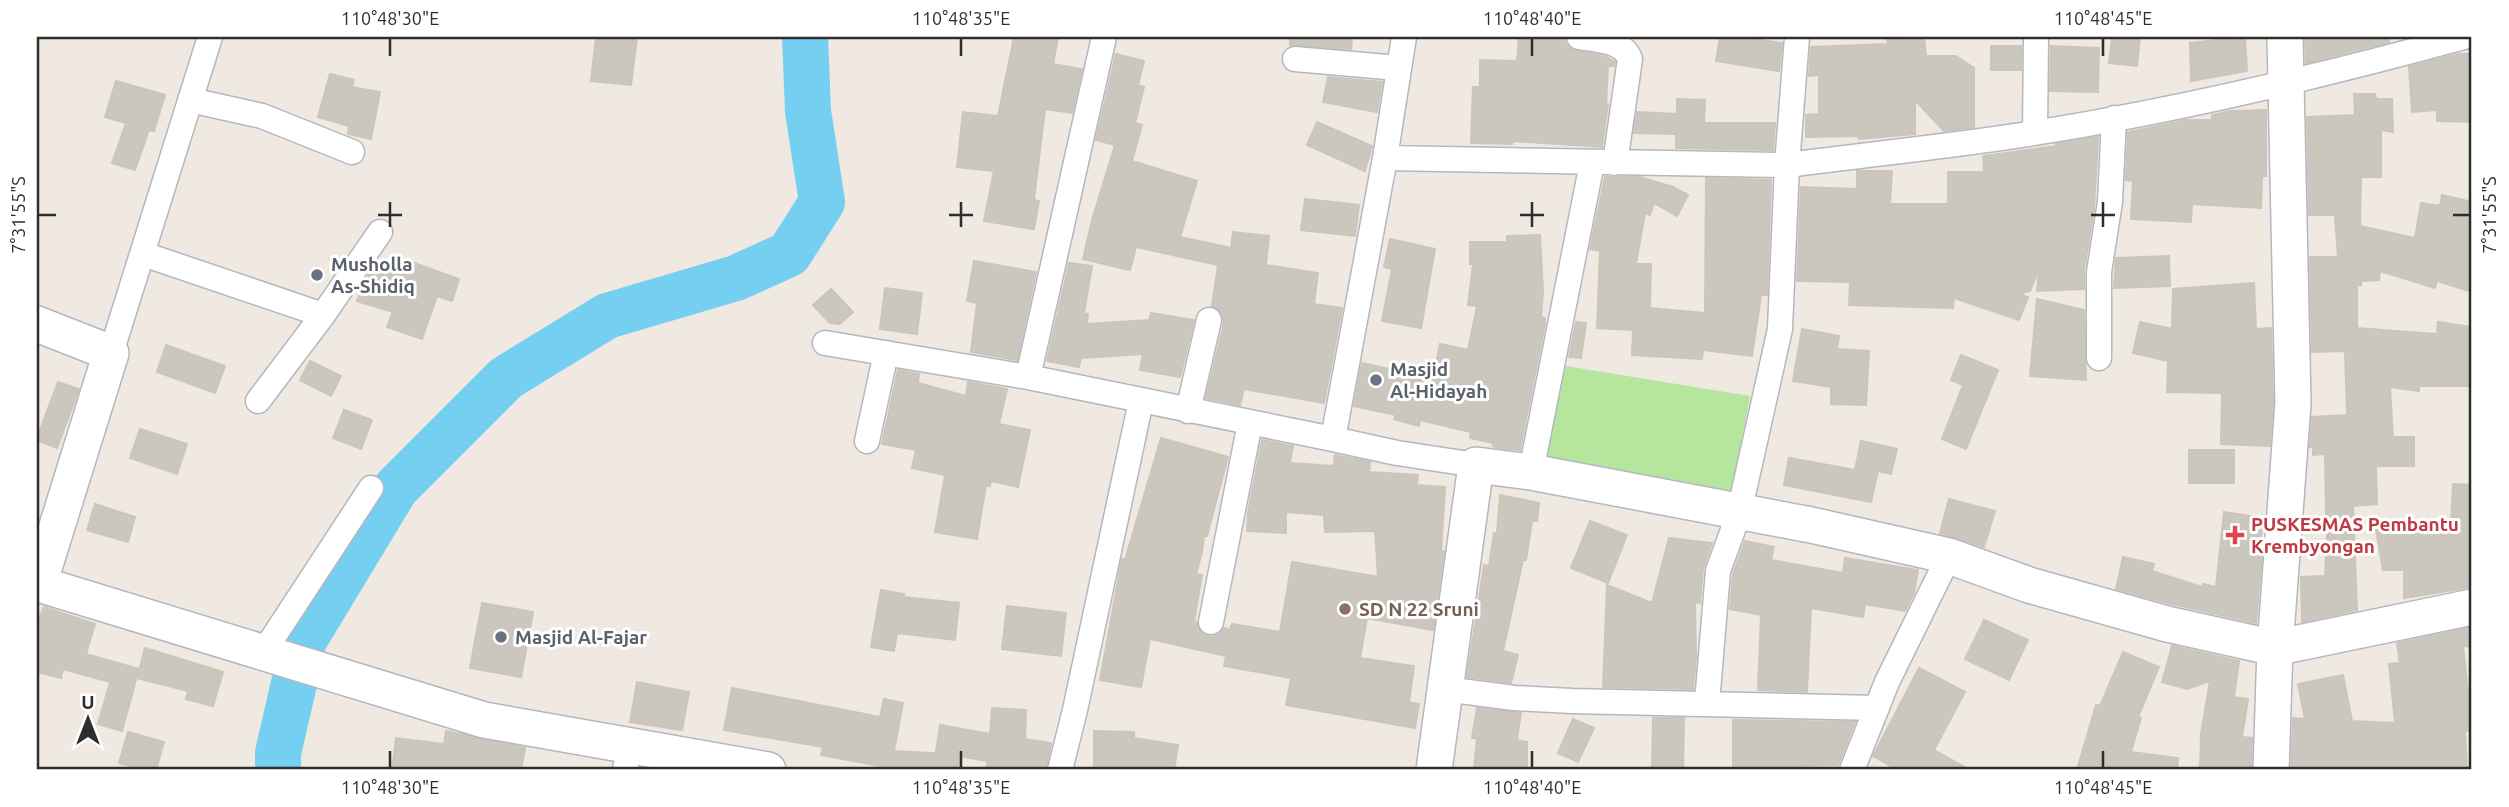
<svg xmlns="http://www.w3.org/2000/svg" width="2509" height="807" font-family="Ubuntu,sans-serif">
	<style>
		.green { fill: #b6e59e }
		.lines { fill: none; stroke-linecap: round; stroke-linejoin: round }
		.river { stroke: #75cff0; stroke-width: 46 }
		.building { fill: #cbc7bf; stroke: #cbc5ba; stroke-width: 2 }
		.street-casing { stroke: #b4b7c1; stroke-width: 27 }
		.secondary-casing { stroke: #b4b7c1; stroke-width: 38 }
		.street { stroke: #fff; stroke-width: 24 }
		.secondary { stroke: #fff; stroke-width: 35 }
		.ticks { fill: none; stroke: #2e2e2e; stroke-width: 2.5 }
		.worship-dot { fill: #6b7280; stroke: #fff; stroke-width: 2.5 }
		.health-dot { fill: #e0444e; stroke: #fff; stroke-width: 2.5 }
		.education-dot { fill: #8d6e63; stroke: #fff; stroke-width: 2.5 }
		.labels { text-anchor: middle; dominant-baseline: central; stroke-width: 6; stroke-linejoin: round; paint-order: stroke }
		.worship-label { font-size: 19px; font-weight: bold; fill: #5b616d; stroke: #fff; text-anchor: start }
		.health-label { font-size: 19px; font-weight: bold; fill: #be3a42; stroke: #fff; text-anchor: start }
		.education-label { font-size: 19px; font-weight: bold; fill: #785e54; stroke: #fff; text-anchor: start }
		.neatline { fill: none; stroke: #2e2e2e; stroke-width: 2.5 }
		.ticks-label { font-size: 18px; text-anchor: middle; fill: #2e2e2e }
	</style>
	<rect width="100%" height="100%" fill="#efe9e1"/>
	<path class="green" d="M1566,366L1750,396L1731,495L1544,462Z"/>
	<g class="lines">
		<path class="river" d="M278,770V753L304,640L396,488L506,378L607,316L736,278L789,254L822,202L808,111L805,37"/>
	</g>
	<path class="building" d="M596,37H637L631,85L591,81Z
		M1014,37H1058L1053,64L1082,69L1072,113L1045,109L1034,200L1039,201L1034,229L984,221L994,171L957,167L963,112L998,116Z
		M1290,37H1352L1351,49L1290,45Z
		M1519,37H1564L1565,43L1570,49L1604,56L1615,62L1614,66H1608L1606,104H1608L1602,147L1512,141V144L1471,143L1473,87H1480V60L1517,61Z
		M1720,37H1740L1782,43L1779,71L1716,61Z
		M1911,37H1924L1926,56H1956L1974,68V127L1944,131L1915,100V134L1859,139V136L1806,137V115L1819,114V75L1809,76L1811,47L1888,44L1887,40Z
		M2112,37H2140L2137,66L2109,63Z
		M2245,37L2247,71L2191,81L2190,43Z
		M2305,37H2389V42L2306,63Z
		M1991,46H2021V70H1991Z
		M2051,46L2099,48L2098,92L2050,91Z
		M1116,54L1144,61L1138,85L1144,87L1135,123L1142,125L1132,161L1197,181L1180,237L1231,248L1233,232L1269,236L1266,265L1318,273L1314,304L1342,308L1324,403L1244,389L1240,405L1206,398L1224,323L1220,310L1212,306L1218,265L1136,247L1130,270L1083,259L1092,220L1115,145L1096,140Z
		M2458,54H2472V122L2437,121V110L2412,112L2409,67Z
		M330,74L354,80L352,87L380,92L371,139L348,134L349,126L318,117Z
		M1328,77L1382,82L1377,112L1323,102Z
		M116,81L165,95L154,131L149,130L135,170L112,163L126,123L105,117Z
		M2354,94H2375L2376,99H2392L2393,132L2381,130V177H2361L2360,226L2415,238L2421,203L2440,206L2442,195L2472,202V292L2437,281L2435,288L2380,271L2379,280L2361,281V285H2357V328L2437,334L2438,322L2472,327V386H2419V391L2390,387L2393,437H2414V466H2376L2377,504L2353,506L2357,610L2302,622L2301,577L2325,576L2328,516H2326L2325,454L2313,455V447H2310L2312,417L2347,415L2345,351L2312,352L2310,257H2338L2335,215H2309L2307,117L2355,115Z
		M1677,99L1705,100L1704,123H1775L1773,150L1676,148V134L1634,133L1637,112L1677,114Z
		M2266,110V176H2262L2261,208L2192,204L2191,222L2131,219L2133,181L2126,180L2128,132L2186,120H2212V115L2230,111Z
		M1317,122L1372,146L1365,171L1307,145Z
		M2098,137L2094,209L2084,270V289L2037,291L2039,269L2030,291L2024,292L2023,296L2028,297L2019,320L1954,298L1953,308L1849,305L1850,282L1797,281L1801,187L1857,189V171H1892L1890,204H1948V172H1984L1983,156L2056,146V144Z
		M1605,177H1640L1673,187L1688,195L1677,216L1654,203L1650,215L1645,213L1636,264H1651L1650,308L1705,313L1706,178L1771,180L1767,295H1761L1752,356L1703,350L1702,359L1632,355L1633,330L1597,328L1600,251L1590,249Z
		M1305,199L1359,205L1355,236L1301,230Z
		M1540,235L1543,291L1541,317L1545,318V324L1520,450L1499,448L1493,446V443L1470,438L1471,432L1420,420L1419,426L1394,419L1396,415L1354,406L1362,363L1433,379L1440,344L1468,350L1477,306L1468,305L1473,264H1470V242H1507V236Z
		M1390,239L1435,249L1421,328L1382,321L1392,269L1384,267Z
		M2169,256L2170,286L2114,288L2116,258Z
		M409,261L459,279L452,301L437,296L422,339L387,327L393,312L357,301L363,284L377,263L405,272Z
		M974,261L1036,272L1017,360L971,352L977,303L967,301Z
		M1069,263L1092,266L1084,313L1088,314L1087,324L1149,320L1151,313L1194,320L1180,377L1140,370L1143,354L1081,358L1079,367L1047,361Z
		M2254,283L2256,329L2271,328L2273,402L2270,446L2221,444L2222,393L2167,392L2168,361L2133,353L2140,322L2172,329L2173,289Z
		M885,288L922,293L917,334L880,329Z
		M831,289L853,312L840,324L830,323L813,305Z
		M2037,299L2084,310L2086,380L2030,376Z
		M1576,322L1586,323L1581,358L1569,357Z
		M1802,329L1839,336L1837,349L1869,351L1866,405L1831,404V387L1793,381Z
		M166,345L225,366L215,393L157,372Z
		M1961,355L1998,370L1966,449L1942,439L1963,385L1951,380Z
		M310,361L341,376L331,396L300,380Z
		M898,370L919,374L918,383L966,396L968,382L1007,389L999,424L1030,430L1018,487L991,481L990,486L986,485L977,539L935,532L945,475L912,468L916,450L882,444Z
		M58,382L79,389L57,448L37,440V438Z
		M344,410L372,420L361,449L333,438Z
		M140,429L187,444L177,474L130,458Z
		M1161,438L1228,457L1207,536H1204L1202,552L1196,574L1202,575L1194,622H1197L1201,633L1209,637L1216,636L1224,628L1230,630L1232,624L1280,632L1292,562L1378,577L1375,531L1325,532L1324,515L1286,512V533L1247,531L1248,513L1262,440L1293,446L1290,463L1334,466L1335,455L1370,462L1369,472L1418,475L1417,485L1445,487L1441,551H1444L1433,630L1367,618L1360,658L1414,666L1409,702L1419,704L1415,728L1286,705L1291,678L1224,666L1226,656L1150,639L1141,687L1100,680L1122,559L1125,560Z
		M1861,441L1897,449L1891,474L1878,471L1871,502L1784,485L1789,458L1855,470Z
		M2189,450H2234V483H2189Z
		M2453,484L2472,485V587L2404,598V570H2383L2375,524L2451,526Z
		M1500,495L1539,503L1537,521H1532L1526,560H1523L1503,651L1518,655L1511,683L1467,677L1484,565L1489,566L1494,533H1497Z
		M1949,499L1995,511L1984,547L1940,533Z
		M95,504L135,517L128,542L87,530Z
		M2224,512L2264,518L2258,554H2262L2256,623L2172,604L2116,589L2123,557L2154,564L2152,571L2202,587L2203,584L2216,587Z
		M1590,521L1627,535L1608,583L1571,568Z
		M1669,538L1712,543L1703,569L1700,603L1695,602L1696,657L1693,689L1603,687L1607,585L1652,603Z
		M1745,541L1774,547L1771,560L1843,573L1845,558L1918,570L1914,593L1905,611L1865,604L1863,617L1811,608L1807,692L1758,690L1761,615L1730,609L1733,574Z
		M881,590L904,594V597L959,603L955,640L897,633L894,651L871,647Z
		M482,603L533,612L521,677L470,668Z
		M1007,606L1066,613L1061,656L1002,649Z
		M44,607L95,624L86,654L139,669L122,731L98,724L110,682L63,669L61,678L37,672V623Z
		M1984,620L2028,640L2009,680L1965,659Z
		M2472,627V647L2463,646L2472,731H2465L2467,770H2291L2293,718L2305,719L2298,684L2343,675L2352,721L2395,723L2389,664L2400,663L2397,643Z
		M2172,646L2239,661L2234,697L2248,699L2242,737L2252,738L2251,770H2200L2201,734L2210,681L2187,689L2162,682Z
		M145,648L223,672L213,706L186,699L188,691L137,678Z
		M2123,652L2159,667L2138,717L2141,718L2131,752L2178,758L2177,770H2077L2096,705L2100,706Z
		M1919,668L1965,692L1934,750L1970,770H1898L1873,756Z
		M637,682L689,692L682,730L630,722Z
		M732,688L880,717L884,699L903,703L894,751L947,754L936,752L940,725L990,734L992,708L1026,710L1025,739L1051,743L1046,770H987V761L959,756V770H892V760L891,768L821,755L823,747L724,730Z
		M1477,708L1521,713L1517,740L1527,742V770H1474L1477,738H1472Z
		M1653,718H1684L1683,770H1652Z
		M1573,719L1594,728L1578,762L1558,753Z
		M1733,720L1855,722L1838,765L1793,766V769H1733Z
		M446,731L525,748L521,770H392L396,738L444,744Z
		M1094,731L1134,732V738L1178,745L1174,770H1094Z
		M128,732L164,742L156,770H145L119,763Z"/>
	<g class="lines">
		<defs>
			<path id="street" d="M1404,37L1385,158L1333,439L1397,453L1476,465
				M1579,37C1596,40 1623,40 1630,59L1615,163
				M1797,37L1787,165C1870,154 1953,146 2034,133C2180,110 2322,76 2464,37
				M1295,59L1398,68
				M190,100L262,116L352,152
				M2035,133L2036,37
				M1385,158L1787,165L1780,329L1739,513L1718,571L1707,703
				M143,254L323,315L380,232
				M825,343L1028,377L1333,439
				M111,353L210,37
				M2099,358V272L2110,202L2114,118
				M1028,377L1104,37
				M258,401L323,315
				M1188,411L1209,320
				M867,441L886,353
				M1531,472L1592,163
				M1211,622L1250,423
				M263,653L371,488
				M1445,689L1514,698L1572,701L1877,708
				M625,770L630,745
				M1060,770L1075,710L1141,401
				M1852,770L1887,682L1949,556"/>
			<path id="secondary" d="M37,324L111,353L39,584L484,720L768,770
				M1434,770L1476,465L1531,472L1811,525L1949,556L2029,585L2167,624L2275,648L2472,607
				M2271,770L2275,648L2293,403L2285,37"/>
		</defs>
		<use href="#street" class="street-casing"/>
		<use href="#secondary" class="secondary-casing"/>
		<use href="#street" class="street"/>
		<use href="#secondary" class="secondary"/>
	</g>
	<path class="ticks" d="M390,38V56M961,38V56M1532,38V56M2103,38V56M390,202V227M961,202V227M1532,202V227M2103,202V227M38,215H56M378,215H402M949,215H973M1520,215H1544M2091,215H2115M2453,215H2470M390,751V768M961,751V768M1532,751V768M2103,751V768"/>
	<g class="worship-dot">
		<circle cx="317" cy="275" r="7"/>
		<circle cx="1376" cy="380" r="7"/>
		<circle cx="501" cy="637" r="7"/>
	</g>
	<path class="health-dot" d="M2231.5 524.5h7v7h7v7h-7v7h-7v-7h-7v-7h7z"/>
	<circle class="education-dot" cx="1345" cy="609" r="7"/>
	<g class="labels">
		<g class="worship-label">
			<text x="331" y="264">Musholla<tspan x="331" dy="22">As-Shidiq</tspan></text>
			<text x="1390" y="369">Masjid<tspan x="1390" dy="22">Al-Hidayah</tspan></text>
			<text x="515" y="637">Masjid Al-Fajar</text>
		</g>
		<g class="health-label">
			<text x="2251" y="524">PUSKESMAS Pembantu<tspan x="2251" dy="22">Krembyongan</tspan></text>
		</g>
		<g class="education-label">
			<text x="1359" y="609">SD N 22 Sruni</text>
		</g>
	</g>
	<rect width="2509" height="807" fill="none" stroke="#ffffff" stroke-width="77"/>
	<g transform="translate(88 719)" stroke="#ffffff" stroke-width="5" paint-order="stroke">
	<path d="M0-5L12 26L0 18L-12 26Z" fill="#2e2e2e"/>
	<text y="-10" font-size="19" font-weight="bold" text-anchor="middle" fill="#2e2e2e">U</text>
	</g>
	<rect x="38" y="38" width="2432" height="730" class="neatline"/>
	<g class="ticks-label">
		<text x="390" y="25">110°48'30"E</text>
		<text x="961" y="25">110°48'35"E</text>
		<text x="1532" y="25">110°48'40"E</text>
		<text x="2103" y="25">110°48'45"E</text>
		<text transform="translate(19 215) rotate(-90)" y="6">7°31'55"S</text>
		<text transform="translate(2490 215) rotate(-90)" y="6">7°31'55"S</text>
		<text x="390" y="794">110°48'30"E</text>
		<text x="961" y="794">110°48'35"E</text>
		<text x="1532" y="794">110°48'40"E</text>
		<text x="2103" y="794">110°48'45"E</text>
	</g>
</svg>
